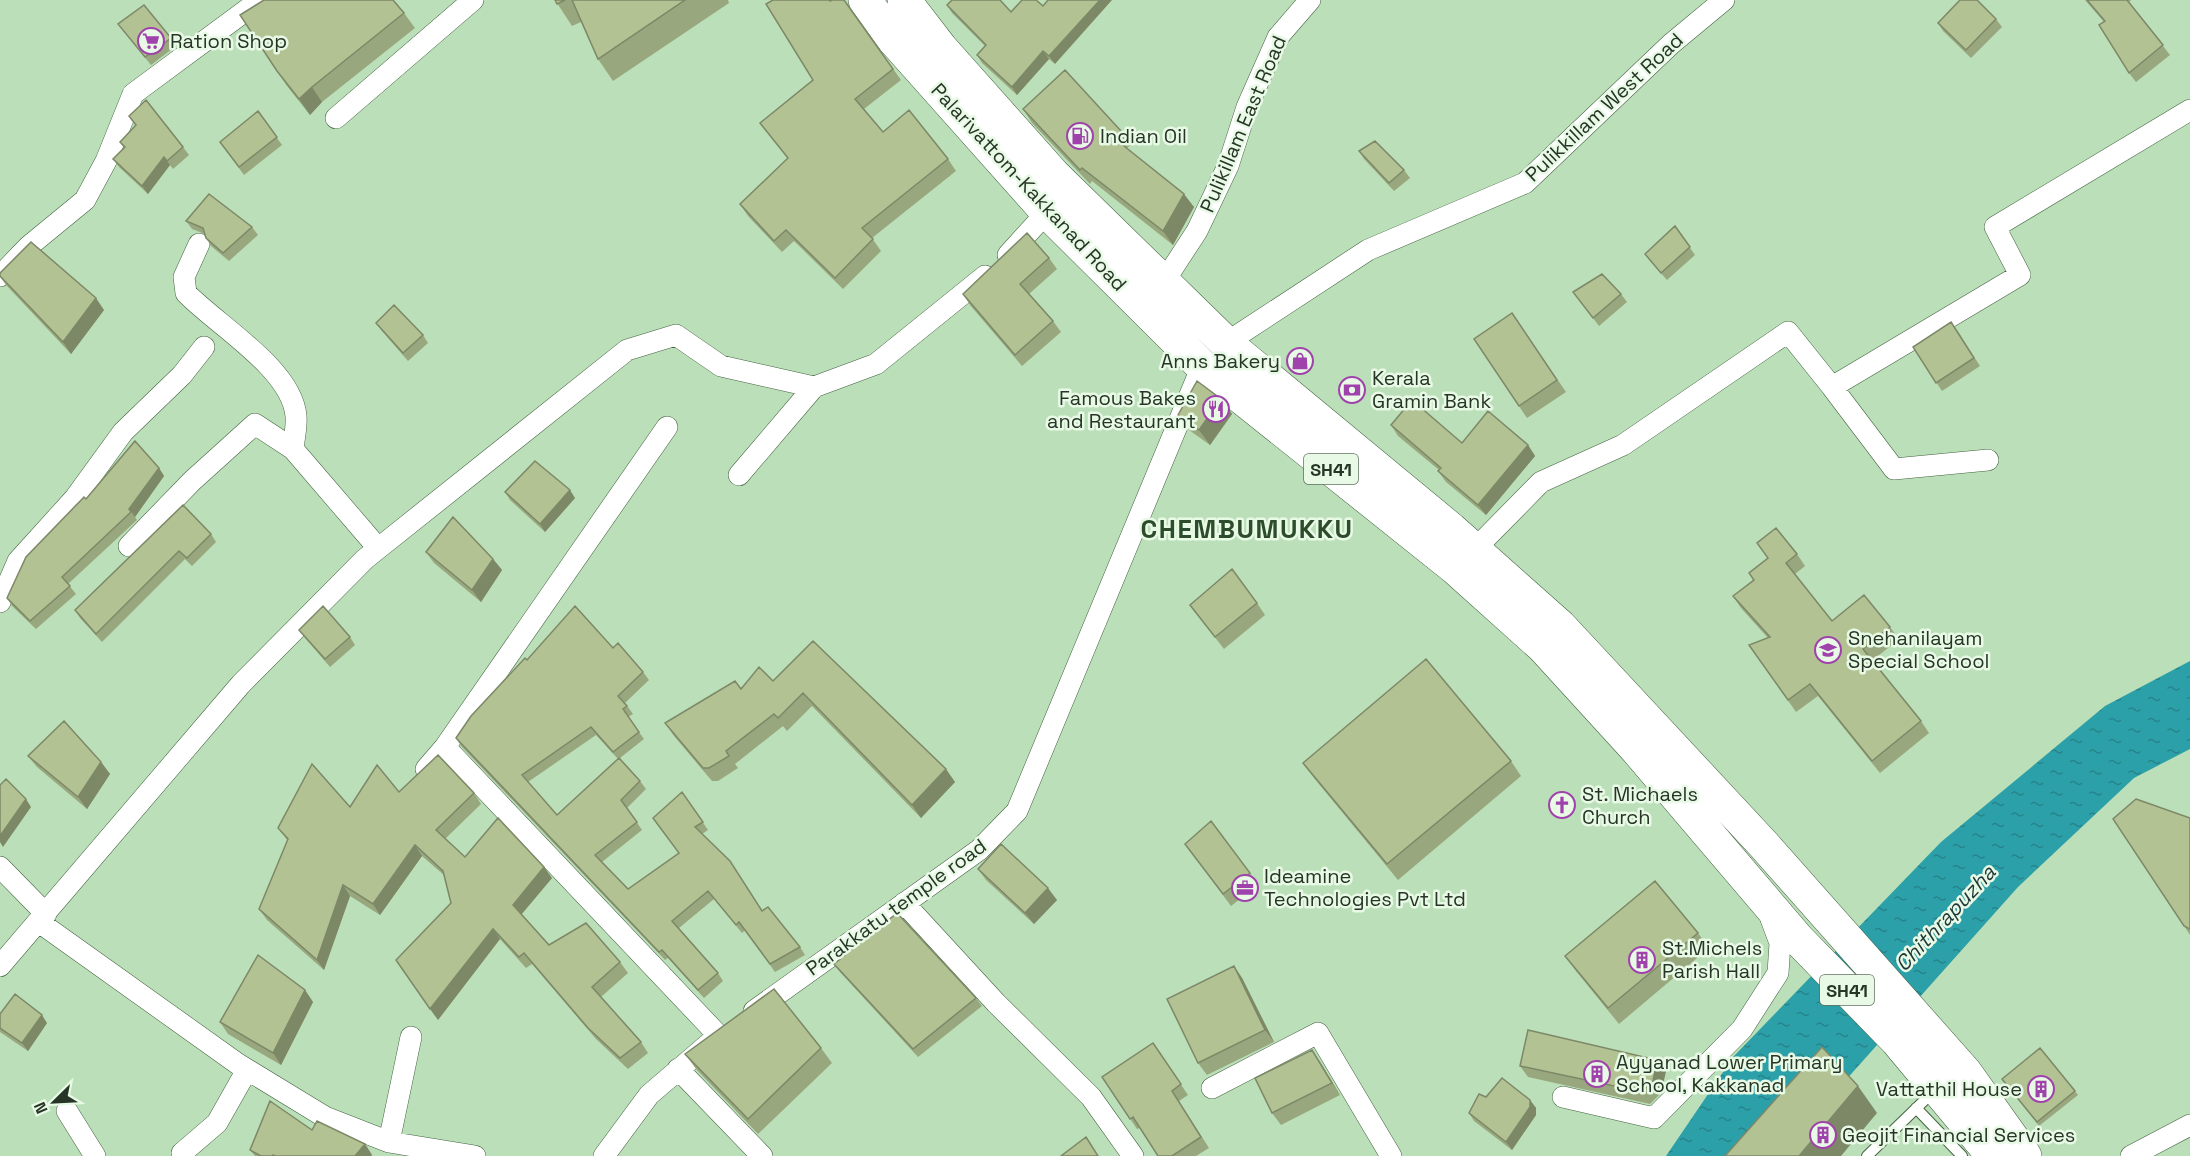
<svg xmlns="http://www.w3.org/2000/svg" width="2190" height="1156" font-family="'Space Grotesk',sans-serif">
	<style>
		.water { fill: url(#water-ripples) }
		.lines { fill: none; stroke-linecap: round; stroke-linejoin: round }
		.lane-casing { stroke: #436341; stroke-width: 12 }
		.street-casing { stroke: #436341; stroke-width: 22 }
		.primary-casing { stroke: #436341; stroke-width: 34 }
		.lane { stroke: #fff; stroke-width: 10 }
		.street { stroke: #fff; stroke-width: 21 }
		.primary { stroke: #fff; stroke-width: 33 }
		.wall { fill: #99a77e; fill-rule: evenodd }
		.shaded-wall { fill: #7d8867 }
		.building { fill: #b2c293; stroke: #7d8867; stroke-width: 1.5 }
		.labels { text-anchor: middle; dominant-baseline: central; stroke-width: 5; stroke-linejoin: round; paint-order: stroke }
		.shield { fill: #e8fae6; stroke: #607060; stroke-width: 1.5 }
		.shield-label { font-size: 18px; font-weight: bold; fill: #263526 }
		.poi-label { font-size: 20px; fill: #263526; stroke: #e8fae6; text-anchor: start }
		.street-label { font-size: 20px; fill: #263526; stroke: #e8fae6 }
		.water-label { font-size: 21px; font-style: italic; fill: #1e3638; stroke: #e8fae6 }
		.district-label { font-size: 26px; font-weight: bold; letter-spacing: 1.5px; fill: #2d4c2b; stroke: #e8fae6 }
	</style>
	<defs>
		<pattern id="water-ripples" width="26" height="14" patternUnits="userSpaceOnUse" patternTransform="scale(1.5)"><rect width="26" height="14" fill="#2ca0a9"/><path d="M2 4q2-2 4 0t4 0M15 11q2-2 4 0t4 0" fill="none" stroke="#258389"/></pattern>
	</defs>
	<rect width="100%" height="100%" fill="#bbdfb8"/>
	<path class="water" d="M2190,661V749L2134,778L2018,887L1778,1156H1666L1734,1056L1941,842L2105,706Z"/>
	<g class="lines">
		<defs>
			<path id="lane" d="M1916,1108L1962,1156
				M1867,1156L1933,1092"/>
			<path id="street" d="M336,118L473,0
				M199,244L184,277L186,293C218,326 292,369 296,416C297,426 294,439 293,449
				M1008,255L1047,212
				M0,276L29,246L85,200L106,161L133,94L260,0
				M1163,283L1197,231L1228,166L1247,107L1278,37L1310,0
				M1226,343L1368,250L1525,183L1671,44L1724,0
				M1988,460L1894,469L1832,387L2020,275L1995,227L2190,110
				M739,475L814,387
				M129,546L192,481L255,424L293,449L378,548
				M1474,550L1541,482L1623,445L1788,332L1832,387
				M0,602L18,561L75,498L123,432L182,375L204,347
				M445,747L719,1036
				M426,769L445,747L667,427
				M0,867L46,914
				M904,903L996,1003L1091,1097L1133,1156
				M39,922L238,1064L325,1117L389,1142L475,1156
				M0,966L241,684L365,559L627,350L676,335L721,366L814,387L876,364L985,276
				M754,1011L979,850L1017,811L1202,366
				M678,1069L762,1156
				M1212,1088L1318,1033L1391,1156
				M1563,1097L1654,1118L1742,1029L1778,973L1780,943L1771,919
				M67,1111L95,1156
				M389,1142L411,1037
				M182,1153L217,1123L247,1070
				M604,1156L649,1095L712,1041
				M2131,1156L2190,1125"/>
			<path id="primary" d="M865,0L893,39L1047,212L1202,366L1455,568L1543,647L1637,750L1797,938L1897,1041L1993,1156
				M904,0L941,48L1054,175L1226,343L1451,529L1560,626L1764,845L1966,1073L2025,1156"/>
		</defs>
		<use href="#lane" class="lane-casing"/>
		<use href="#street" class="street-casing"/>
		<use href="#primary" class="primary-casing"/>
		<use href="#lane" class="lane"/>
		<use href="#street" class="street"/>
		<use href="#primary" class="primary"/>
	</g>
	<path class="wall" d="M555,0H728L729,3L613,81L598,59L581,22L572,26Z
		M773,0H844L901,80L864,109L883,132L948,159L956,171L872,238L881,251L843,289L794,241L782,252L748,216L740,204L788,159L760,123L813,80Z
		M1022,0L1055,64L1049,59L1017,95L982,63L977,55L985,46L952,13L947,5L1011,12Z
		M2085,0H2131L2129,2L2170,55L2136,82L2129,73L2104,22Z
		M404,13L415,28L322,102L310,115L287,86L277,71Z
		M1996,19L2002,27L1971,58L1943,31L1938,23Z
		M118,24L171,38L176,46L151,65Z
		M1023,109L1121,131L1131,145L1127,148L1194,207L1173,245L1092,181L1090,184L1032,123Z
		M258,111L282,145L244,175L220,142Z
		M120,142L183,147L189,155L173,169L170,165L148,194L119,167L113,159L124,148Z
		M1359,151L1404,170L1410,178L1394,191L1364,159Z
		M186,221L252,227L258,235L229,261L211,246L206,238L205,234L192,229Z
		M1675,226L1695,255L1667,280L1651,262L1645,254Z
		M1049,258L1057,269L1029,294L1053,321L1061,332L1022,366L970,305L963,294Z
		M0,277L104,310L71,354L7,286Z
		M1573,292L1621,294L1627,302L1599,326Z
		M1512,313L1566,392L1527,418L1474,339Z
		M376,323L423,335L428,343L408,361L382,331Z
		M1957,330L1980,366L1942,391L1913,347Z
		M1221,399L1232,414L1210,445L1189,430L1178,415Z
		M1391,425L1462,443L1528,445L1535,456L1486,515L1446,482L1438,471L1439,470L1398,436Z
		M159,468L164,476L135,517L137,520L68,584L76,594L36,629L12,606L7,598L86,499Z
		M505,492L575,498L545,532L510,500Z
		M183,505L211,534L216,542L192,566L185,559L102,642L80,618L75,610Z
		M1757,543L1797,554L1805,566L1795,574L1832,621L1890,627L1899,639L1872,661L1921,721L1929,733L1880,773L1818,696L1796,712L1749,645L1768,638L1741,608L1733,596L1753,580L1749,573L1768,558Z
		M426,552L493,559L502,570L481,602L434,563Z
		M1257,603L1265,615L1224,649L1190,605Z
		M299,630L350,637L355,645L330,667L305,638Z
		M813,641L955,782L921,818L812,706L787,731L783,726L735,764L738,768L718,781H712L674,736L665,723L741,689L773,681Z
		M613,648L643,672L649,680L625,703L633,714L628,717L644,739L620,758L640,781L646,789L627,808L642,830L602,862L628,889L679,853L682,792L708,830L702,834L763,911L800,947L805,955L775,972L745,930L742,933L714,899L679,928L718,973L723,981L704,998L668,958L665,960L461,746L456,738L527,660ZM596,735L618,759L557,815L528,782Z
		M28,756L101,762L110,774L87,809L37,767Z
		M1511,761L1521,776L1398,880L1314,778L1303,763Z
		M399,792L474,793L481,804L445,839L465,857L552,878L521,915L549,945L620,962L628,973L601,997L641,1042L648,1053L628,1069L596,1039L532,964L526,968L500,939L438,1020L451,903L445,876L422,856L380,915L350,896L324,970L267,920L259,909L288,841L278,828L350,807Z
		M2190,818V935L2113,819Z
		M1185,844L1250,873L1258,885L1231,906Z
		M978,869L1057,900L1034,924L986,880Z
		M1698,933L1709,948L1619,1024L1576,971L1565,956Z
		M834,964L976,998L982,1006L918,1057L840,972Z
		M1234,966L1242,978L1274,1042L1207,1075L1198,1063Z
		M305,990L313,1002L281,1065L228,1034L220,1022Z
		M0,1014L47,1023L28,1051L0,1032Z
		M1153,1043L1188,1095L1179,1101L1209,1148L1196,1156H1158L1140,1128L1137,1129L1102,1077Z
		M821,1048L832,1063L758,1134L696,1069L685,1054Z
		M2040,1048L2078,1095L2039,1126L2002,1079Z
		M1657,1060L1666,1071L1661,1093L1650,1104L1528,1077L1520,1066Z
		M1320,1062L1340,1095L1281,1125L1272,1113Z
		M1486,1097L1530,1100L1536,1108V1115L1512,1150L1474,1121L1469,1113Z
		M312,1130L365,1144L372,1155L371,1156H255L250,1150Z"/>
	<path class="shaded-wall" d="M1100,0H1112L1055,64L1049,56Z
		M1043,51L1049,59L1017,95L1012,87Z
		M312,87L322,102L310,115L299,99Z
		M164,157L170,165L148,194L142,186Z
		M1184,194L1194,207L1173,245L1163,231Z
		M96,298L104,310L71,354L63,342Z
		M1221,399L1232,414L1210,445L1199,430Z
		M1528,445L1535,456L1486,515L1478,505Z
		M159,468L164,476L135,517L129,509Z
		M570,490L575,498L545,532L540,524Z
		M493,559L502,570L481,602L472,590Z
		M101,762L110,774L87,809L78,797Z
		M946,769L955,782L921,818L912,805Z
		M26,799L31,807L3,847L0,842V836Z
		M415,845L422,856L380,915L373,904Z
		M544,867L552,878L520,916L513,905Z
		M343,885L350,896L324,970L317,960Z
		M1048,888L1057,900L1034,924L1025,913Z
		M493,929L500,939L438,1020L430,1009Z
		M1234,966L1242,978L1274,1042L1265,1030Z
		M305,990L313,1002L281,1065L273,1053Z
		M42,1015L47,1023L28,1051L22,1043Z
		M1312,1050L1320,1062L1340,1095L1332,1083Z
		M1657,1060L1666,1071L1661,1093L1653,1081Z
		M1858,1086L1877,1113L1841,1156H1799Z
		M1530,1100L1536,1108V1115L1512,1150L1506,1142Z
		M365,1144L372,1155L371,1156H355Z"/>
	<path class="building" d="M264,0H393L404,13L312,87L299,99L277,71L240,15Z
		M555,0H565L557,4Z
		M572,0H685L598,59Z
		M773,0H829L830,1L832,0H844L893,69L855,99L883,132L909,110L948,159L862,228L873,239L835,278L786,230L774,241L740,204L788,158L760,123L813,80L766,4Z
		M952,0H1000L1011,12L1022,0H1036L1043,6L1048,0H1100L1049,56L1043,51L1012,87L977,55L986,45L947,5Z
		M1960,0H1977L1996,19L1966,50L1938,23Z
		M2087,0H2127L2163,45L2129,73L2099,25L2105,21Z
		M144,5L171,38L145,57L118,24Z
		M1065,70L1121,131L1114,138L1184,194L1163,231L1082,168L1080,170L1023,109Z
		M146,100L183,147L167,161L164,157L142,186L113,159L125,147L120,142L136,125L129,116Z
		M258,111L277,137L239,167L220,142Z
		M1375,141L1404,170L1389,183L1359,151Z
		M209,194L252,227L223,253L206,238L203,228L186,221Z
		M1675,226L1690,247L1661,273L1645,254Z
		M1027,233L1049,258L1020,284L1053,321L1015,355L963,294Z
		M31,242L96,298L63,342L0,276V273Z
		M1602,274L1621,294L1593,318L1573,292Z
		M394,305L423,335L403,353L376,323Z
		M1512,313L1557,380L1519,406L1474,339Z
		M1951,322L1974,358L1936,383L1913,347Z
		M1197,381L1221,399L1199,430L1178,415Z
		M1412,400L1462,443L1488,411L1528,445L1478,505L1438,471L1441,468L1391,425Z
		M135,441L159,468L129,509L131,512L62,577L70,586L30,621L7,598L26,557L84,497L86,499Z
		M535,461L570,490L540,524L505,492Z
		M183,505L211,534L187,558L179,551L96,634L75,610Z
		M453,517L493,559L472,590L426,552Z
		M1776,528L1797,554L1786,563L1832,621L1864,595L1890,627L1863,649L1921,721L1872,761L1810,684L1788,700L1749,645L1770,637L1733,596L1754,580L1749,573L1768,558L1757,543Z
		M1232,569L1257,603L1215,637L1190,605Z
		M323,606L350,637L325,659L299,630Z
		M575,606L613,648L618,643L643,672L618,696L627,706L623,709L639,732L613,752L591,727L522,775L557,815L619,758L640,781L621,800L637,822L595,855L628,889L679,853L653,818L682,792L703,822L695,827L730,861L762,911L768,907L800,947L770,964L739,922L736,925L708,891L672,921L718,973L698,990L662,950L659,952L456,738L471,716L525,658L527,660Z
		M813,641L946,769L912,805L803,693L778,718L774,714L726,751L729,756L709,768H703L665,723L735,681L741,689L759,667L773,681Z
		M1426,659L1511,761L1387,864L1303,763Z
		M64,721L101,762L78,797L28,756Z
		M438,755L474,793L436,830L465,857L498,818L544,867L513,905L549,945L586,923L620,962L592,987L641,1042L620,1058L588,1028L524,953L519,957L493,929L430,1009L396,960L451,903L443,871L415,845L373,904L343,885L317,960L259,909L288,839L278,828L312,764L350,807L377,765L399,792Z
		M6,779L26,799L0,836V785Z
		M2136,799L2190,818V929L2184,926L2113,819Z
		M1211,821L1250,873L1223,894L1185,844Z
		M1001,844L1048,888L1025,913L978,869Z
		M1655,881L1698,933L1608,1008L1565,956Z
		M897,913L976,998L913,1049L834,964Z
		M258,955L305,990L273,1053L220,1022Z
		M1234,966L1265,1030L1198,1063L1167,999Z
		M774,989L821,1048L748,1119L685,1054Z
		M15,994L42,1015L22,1043L0,1028V1014Z
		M1528,1030L1657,1060L1653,1081L1642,1092L1520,1066Z
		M1153,1043L1181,1084L1172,1091L1201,1137L1172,1156H1158L1133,1117L1130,1119L1102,1077Z
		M1822,1047L1858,1086L1799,1156H1725Z
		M2040,1048L2075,1091L2037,1122L2002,1079Z
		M1312,1050L1332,1083L1272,1113L1255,1078Z
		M1502,1078L1530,1100V1107L1506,1142L1469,1113L1479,1094L1486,1097Z
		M270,1101L312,1130L317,1121L365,1144L355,1156H275L273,1155L272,1156H261L250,1150Z
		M1086,1137L1098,1156H1061Z"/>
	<defs>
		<symbol id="supermarket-ring" viewBox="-11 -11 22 22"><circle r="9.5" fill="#e8fae6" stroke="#a042ab" stroke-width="1.5"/><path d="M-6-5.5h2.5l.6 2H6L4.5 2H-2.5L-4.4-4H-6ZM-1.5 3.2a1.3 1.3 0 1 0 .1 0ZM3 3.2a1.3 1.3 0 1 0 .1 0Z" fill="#a042ab"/></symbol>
		<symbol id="fuel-ring" viewBox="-11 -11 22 22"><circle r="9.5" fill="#e8fae6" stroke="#a042ab" stroke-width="1.5"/><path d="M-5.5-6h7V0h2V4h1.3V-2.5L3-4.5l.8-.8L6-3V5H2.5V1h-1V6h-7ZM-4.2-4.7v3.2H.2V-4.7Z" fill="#a042ab"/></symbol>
		<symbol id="shop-ring" viewBox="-11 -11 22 22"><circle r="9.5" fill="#e8fae6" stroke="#a042ab" stroke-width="1.5"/><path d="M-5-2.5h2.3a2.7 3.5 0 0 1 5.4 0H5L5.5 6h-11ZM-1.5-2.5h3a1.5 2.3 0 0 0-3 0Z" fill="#a042ab"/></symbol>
		<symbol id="bank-ring" viewBox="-11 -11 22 22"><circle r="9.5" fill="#e8fae6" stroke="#a042ab" stroke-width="1.5"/><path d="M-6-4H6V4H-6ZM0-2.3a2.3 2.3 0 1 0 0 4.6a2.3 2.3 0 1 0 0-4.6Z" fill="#a042ab"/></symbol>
		<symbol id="restaurant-ring" viewBox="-11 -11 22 22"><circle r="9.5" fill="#e8fae6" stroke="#a042ab" stroke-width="1.5"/><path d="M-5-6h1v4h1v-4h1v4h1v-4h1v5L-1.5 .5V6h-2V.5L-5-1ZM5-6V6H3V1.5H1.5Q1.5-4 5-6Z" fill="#a042ab"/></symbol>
		<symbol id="school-ring" viewBox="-11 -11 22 22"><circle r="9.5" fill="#e8fae6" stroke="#a042ab" stroke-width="1.5"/><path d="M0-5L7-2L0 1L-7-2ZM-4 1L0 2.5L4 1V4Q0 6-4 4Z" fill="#a042ab"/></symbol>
		<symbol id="church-ring" viewBox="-11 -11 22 22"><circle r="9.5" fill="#e8fae6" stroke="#a042ab" stroke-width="1.5"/><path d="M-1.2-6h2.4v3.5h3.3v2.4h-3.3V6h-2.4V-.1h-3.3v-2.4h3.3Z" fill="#a042ab"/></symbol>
		<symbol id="office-ring" viewBox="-11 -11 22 22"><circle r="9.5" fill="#e8fae6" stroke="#a042ab" stroke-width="1.5"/><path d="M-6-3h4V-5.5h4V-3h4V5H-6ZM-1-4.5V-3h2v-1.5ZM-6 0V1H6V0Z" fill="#a042ab"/></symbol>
		<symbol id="building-ring" viewBox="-11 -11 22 22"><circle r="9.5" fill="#e8fae6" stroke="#a042ab" stroke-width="1.5"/><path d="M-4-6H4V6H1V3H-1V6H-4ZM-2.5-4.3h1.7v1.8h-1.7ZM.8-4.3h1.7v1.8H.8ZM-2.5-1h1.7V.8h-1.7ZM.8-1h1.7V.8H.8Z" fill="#a042ab"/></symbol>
	</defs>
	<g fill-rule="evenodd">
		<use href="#supermarket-ring" x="136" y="26" width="30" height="30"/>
		<use href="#fuel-ring" x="1065" y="121" width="30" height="30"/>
		<use href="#shop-ring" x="1285" y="346" width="30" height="30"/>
		<use href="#bank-ring" x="1337" y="375" width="30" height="30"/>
		<use href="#restaurant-ring" x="1201" y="394" width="30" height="30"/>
		<use href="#school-ring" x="1813" y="635" width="30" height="30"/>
		<use href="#church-ring" x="1547" y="790" width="30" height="30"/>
		<use href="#office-ring" x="1230" y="873" width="30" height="30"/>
		<use href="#building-ring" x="1627" y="945" width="30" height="30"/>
		<use href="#building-ring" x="1582" y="1059" width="30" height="30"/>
		<use href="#building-ring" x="2026" y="1074" width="30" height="30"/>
		<use href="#building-ring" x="1808" y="1120" width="30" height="30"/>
	</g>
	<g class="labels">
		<g class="shield">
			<rect x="1304" y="454" width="54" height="30" rx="4.5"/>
			<rect x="1820" y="975" width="54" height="30" rx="4.5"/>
		</g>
		<g class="shield-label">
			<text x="1331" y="469">SH41</text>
			<text x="1847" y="990">SH41</text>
		</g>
		<g class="poi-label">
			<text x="170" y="41">Ration Shop</text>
			<text x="1100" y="136">Indian Oil</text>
			<text x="1280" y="361" text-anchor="end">Anns Bakery</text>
			<text x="1372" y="378">Kerala<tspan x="1372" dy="23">Gramin Bank</tspan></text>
			<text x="1196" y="398" text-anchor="end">Famous Bakes<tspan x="1196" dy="23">and Restaurant</tspan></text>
			<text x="1848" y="638">Snehanilayam<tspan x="1848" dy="23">Special School</tspan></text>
			<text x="1582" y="794">St. Michaels<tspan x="1582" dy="23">Church</tspan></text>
			<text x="1264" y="876">Ideamine<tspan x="1264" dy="23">Technologies Pvt Ltd</tspan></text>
			<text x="1662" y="948">St.Michels<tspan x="1662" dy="23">Parish Hall</tspan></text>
			<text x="1616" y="1062">Ayyanad Lower Primary<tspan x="1616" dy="23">School, Kakkanad</tspan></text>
			<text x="2022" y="1089" text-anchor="end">Vattathil House</text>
			<text x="1842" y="1135">Geojit Financial Services</text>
		</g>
		<g class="street-label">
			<text transform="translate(1604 107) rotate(-43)">Pulikkillam West Road</text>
			<text transform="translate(1243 124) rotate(-67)">Pulikillam East Road</text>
			<text transform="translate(1029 187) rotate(47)">Palarivattom-Kakkanad Road</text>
			<text transform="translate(896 907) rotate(-36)">Parakkatu temple road</text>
		</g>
		<g class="water-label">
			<text transform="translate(1945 918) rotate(-47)">Chithrapuzha</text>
		</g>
		<g class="district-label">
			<text x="1247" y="529">CHEMBUMUKKU</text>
		</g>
	</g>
	<g transform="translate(54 1102) rotate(246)" stroke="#e8fae6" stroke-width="4.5" paint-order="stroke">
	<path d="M0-4.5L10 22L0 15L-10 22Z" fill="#263526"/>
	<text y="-9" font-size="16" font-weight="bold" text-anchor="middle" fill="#263526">N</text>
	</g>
</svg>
